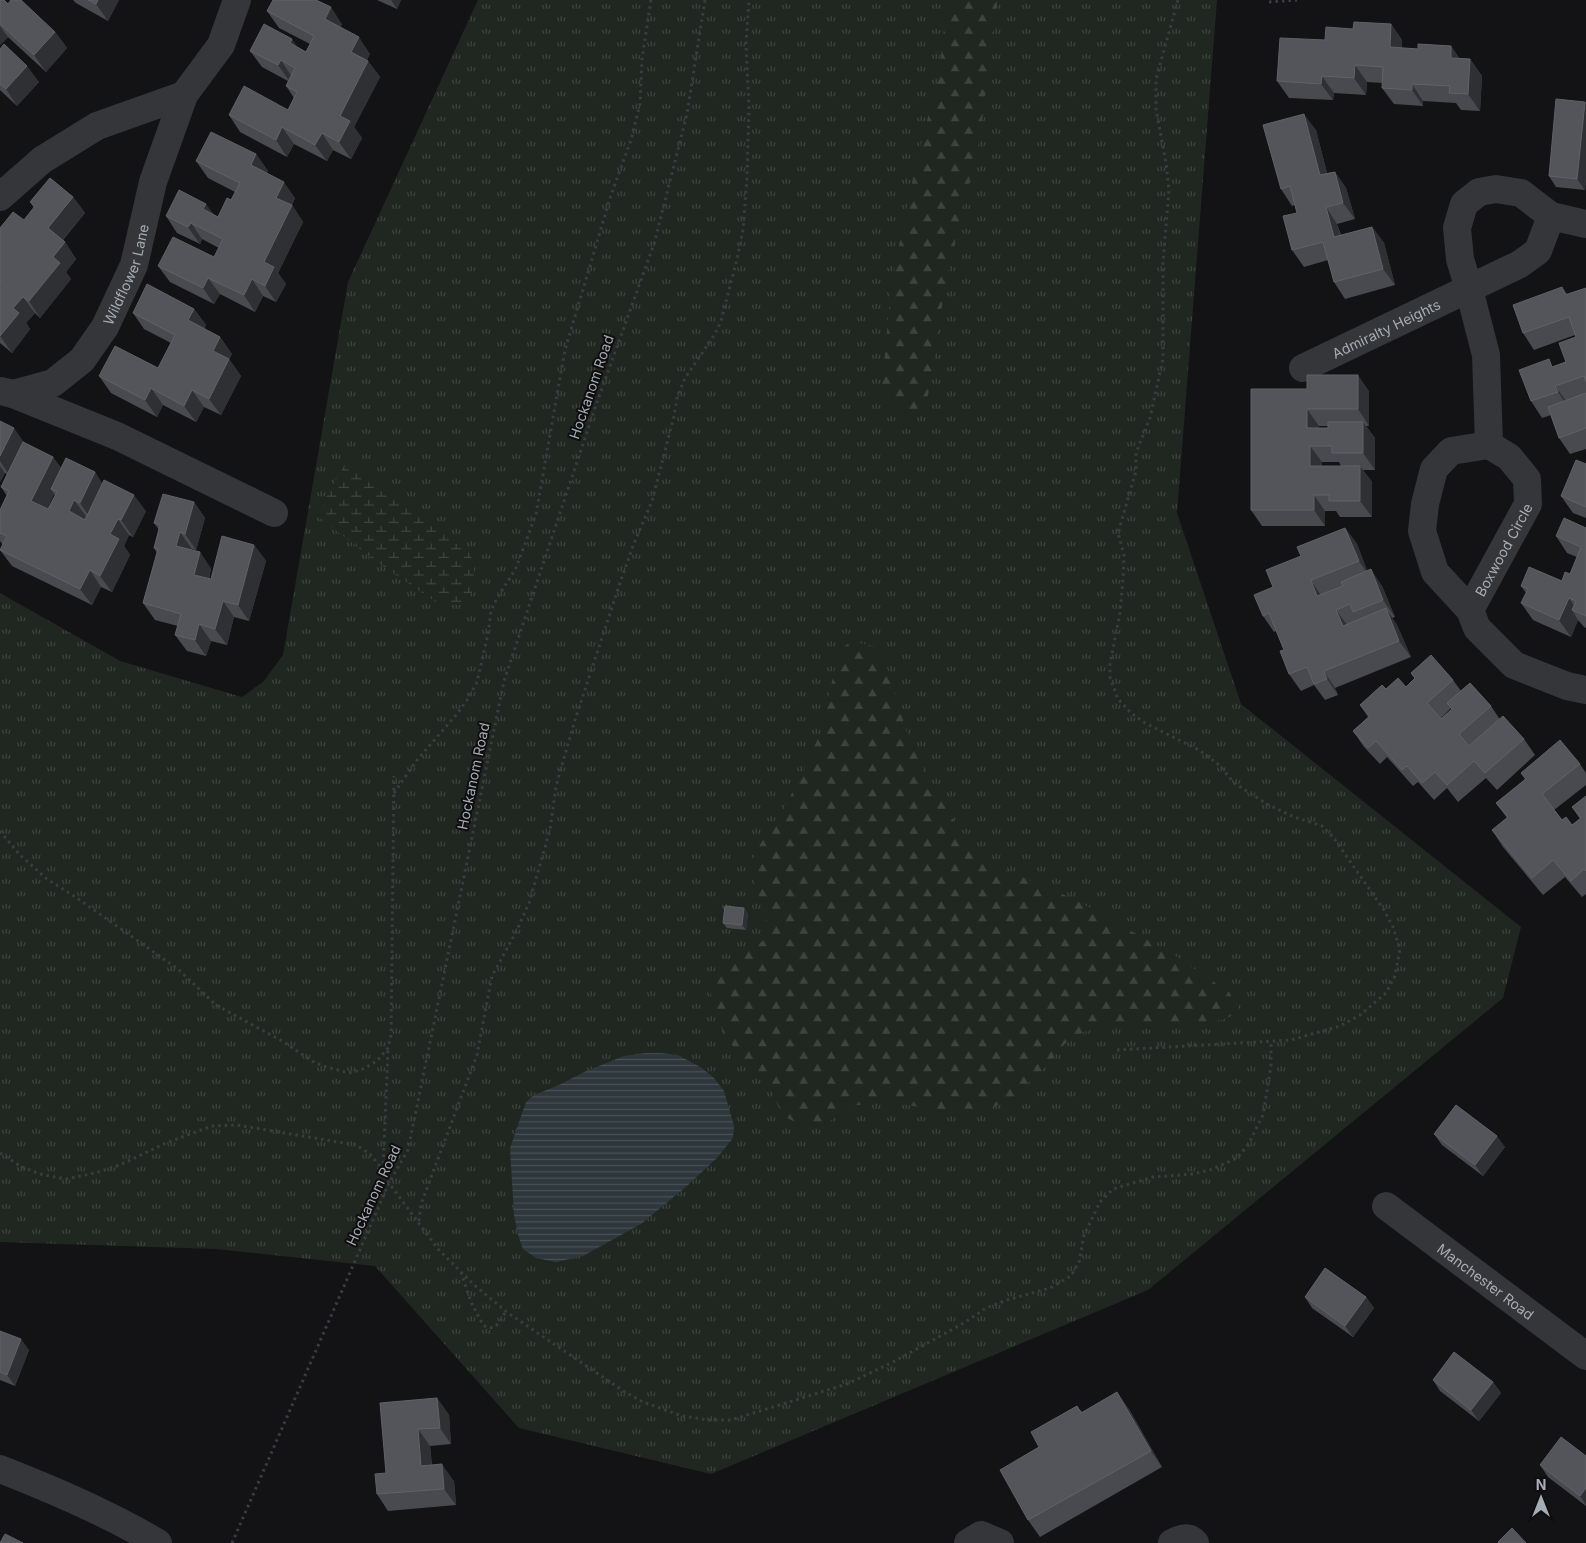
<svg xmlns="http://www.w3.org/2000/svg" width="1586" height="1543" font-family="Inter,sans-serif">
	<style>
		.grass { fill: url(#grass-tufts) }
		.forest { fill: url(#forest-firs) }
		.wetland { fill: url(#wetland-marsh) }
		.water { fill: url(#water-rules) }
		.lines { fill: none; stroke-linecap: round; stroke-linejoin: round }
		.path { stroke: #3a3d40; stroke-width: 3; stroke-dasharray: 2.5 4; stroke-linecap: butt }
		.minor { stroke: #343639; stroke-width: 28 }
		.wall { fill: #494a50; fill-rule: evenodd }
		.shaded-wall { fill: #2f3034 }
		.building { fill: #53555a; stroke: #606268 }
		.labels { text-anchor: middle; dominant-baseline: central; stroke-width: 4; stroke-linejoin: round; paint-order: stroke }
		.street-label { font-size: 14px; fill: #a6acb4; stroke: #0e0e10 }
	</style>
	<defs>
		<pattern id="grass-tufts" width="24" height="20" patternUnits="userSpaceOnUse" patternTransform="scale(1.25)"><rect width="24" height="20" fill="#202720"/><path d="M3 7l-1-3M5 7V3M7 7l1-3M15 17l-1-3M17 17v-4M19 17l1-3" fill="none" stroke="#3d443e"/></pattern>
		<pattern id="forest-firs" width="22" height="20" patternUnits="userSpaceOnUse" patternTransform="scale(1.25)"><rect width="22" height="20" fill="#202720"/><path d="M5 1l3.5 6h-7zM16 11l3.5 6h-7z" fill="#3d443e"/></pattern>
		<pattern id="wetland-marsh" width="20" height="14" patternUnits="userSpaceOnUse" patternTransform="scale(1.25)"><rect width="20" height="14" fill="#202720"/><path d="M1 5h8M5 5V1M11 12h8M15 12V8" fill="none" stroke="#3d443e"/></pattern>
		<pattern id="water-rules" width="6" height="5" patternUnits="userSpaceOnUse" patternTransform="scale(1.25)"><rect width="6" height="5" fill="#2d373c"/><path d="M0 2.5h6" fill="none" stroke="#485156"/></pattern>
	</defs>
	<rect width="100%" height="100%" fill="#131315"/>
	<path class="grass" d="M478,0H1217L1177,513L1241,704L1521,927L1503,998L1148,1290L711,1474L519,1428L375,1266L216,1249L0,1242V593L120,661L242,697L264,681L283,655L348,282Z"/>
	<path class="forest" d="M947,0H997L980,138L964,200L945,287L927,402L921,414L904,417L882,388L891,285L915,168L939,74Z
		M852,641L876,647L889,672L897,701L911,745L966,842L983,859L1010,872L1076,900L1174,955L1229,992L1241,1012L1222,1020L1185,1024L1119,1022L1084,1032L1069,1039L1044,1068L1013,1098L981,1113L951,1112L882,1101L853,1106L832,1120L809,1129L783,1116L770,1089L745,1065L722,1029L710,1002L712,977C728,963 747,952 764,940L766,918L749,867L761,843L780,816L803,772L820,734L836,664L842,648Z"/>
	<path class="wetland" d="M345,464L357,468L367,478L400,497L466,546L473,561L475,583L468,601L460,605H448L436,602L375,561L320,518L325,499Z"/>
	<path class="water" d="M645,1053H661L678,1055L702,1068L714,1078L724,1091L734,1126L733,1138L717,1158L687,1186L641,1224L583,1256L556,1262L536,1258L523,1249L518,1235L514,1215L510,1148L526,1102L534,1095L559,1085L584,1072L624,1056Z"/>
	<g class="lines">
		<path class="path" d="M1269,2L1297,0
			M394,793L417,760L456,715L468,699L477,682L488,634L491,611L496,600L516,568L536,514L565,350L611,195L631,140L640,104L642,59L651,0
			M0,831L19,854L47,879L74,896L178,969L216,1005L282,1041L312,1061L323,1066L349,1073L361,1070L377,1061L388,1048L391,1035L394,776
			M1117,1050L1291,1040L1340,1026L1360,1015L1386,993L1395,976L1400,949L1393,927L1384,910L1333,837L1322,826L1294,817L1267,804L1234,783L1219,765L1199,750L1145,723L1131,713L1118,699L1110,677V664L1120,613L1123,579L1124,555L1118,533L1136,471V453L1150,418L1163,359V262L1169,190L1166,163L1156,109V79L1178,0
			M0,1153L20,1166L40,1174L66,1179L95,1173L120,1165L166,1143L212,1126L237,1125L356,1145L370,1154L383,1170L389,1183L438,1249L473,1284L508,1313L625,1392L643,1402L682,1416L708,1420H731L847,1384L893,1362L964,1323L986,1308L1007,1300L1050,1288L1071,1276L1079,1262L1084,1235L1100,1202L1113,1189L1153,1177L1193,1174L1210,1170L1237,1158L1248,1145L1263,1115L1271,1066V1041
			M383,1170L388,1049
			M419,1221L421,1204L477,1055L492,976L516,932L529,903L550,830L556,786L574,723L621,580L633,546L652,501L674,416L677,398L685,378L715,334L721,321L738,255L743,230L747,178L749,107L746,44L749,0
			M461,1272L471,1302L483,1325C496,1333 500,1321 506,1311
			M232,1543L389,1183L408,1150L504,681L596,405L654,244L687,114L705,0"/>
		<g class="minor">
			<path d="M0,197L42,160L97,126L184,95"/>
			<path d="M1551,216L1586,224"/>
			<path id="s1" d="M1303,368L1520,264L1538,251L1551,216L1521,193L1496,189L1479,192L1464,204L1457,228L1460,259L1469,289L1486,355L1489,445"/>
			<path id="s2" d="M0,391L13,394L53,383L82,360L105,327L134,265L153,182L184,95L221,45L237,0"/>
			<path d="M13,394L117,436L274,513"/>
			<path id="s3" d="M1470,610L1528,504L1527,479L1509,457L1489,445L1451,451L1434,469L1425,504L1422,531L1435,572L1470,610L1477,628L1514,665L1567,686L1586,690"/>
			<path id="s4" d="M1386,1206L1586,1356"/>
			<path d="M0,1469C54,1490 108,1513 158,1543"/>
			<path d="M968,1543L981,1535L1000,1543"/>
			<path d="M1172,1543C1179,1539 1188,1535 1195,1543"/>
		</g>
	</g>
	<path class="wall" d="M0,0L8,4L55,32L67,48L46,72L8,37L0,45Z
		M73,0H119L108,21L76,3Z
		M377,0H401L397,9Z
		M267,11L342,24L340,28L370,54L367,60L368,61L380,77L354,127L362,138L351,159L333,150L327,161L294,144L287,157L240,132L229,115L288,110L294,98L286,86L288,81L262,67L250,51L298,47L306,52L310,44L279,28Z
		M1391,24L1402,40V48L1418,49L1451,46L1459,58L1470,59L1482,76L1480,111L1461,110L1456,103L1423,101V106L1394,104L1382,88L1383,83L1367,82L1366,95L1334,93L1333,100L1289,98L1277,81L1325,40L1353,29Z
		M0,49L39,82L17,106L0,90Z
		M1585,102L1586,104V179L1585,190L1556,187L1549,176Z
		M1316,130L1327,173L1335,172L1346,188L1355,219L1337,224L1341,235L1372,227L1384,243L1395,285L1345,299L1334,282L1328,260L1304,267L1292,250L1297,213L1295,205L1292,206L1281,189Z
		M256,154L268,171L267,173L295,198L292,205L303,222L278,273L286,284L276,302L263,296L255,312L220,294L214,304L170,282L158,266L214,257L219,248L202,239L200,244L177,233L166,216L214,215L218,217L231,200L235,192L208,178L196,161Z
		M73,197L85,213L63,240L65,242L76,259L66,272L71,279L40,318L35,313L26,323L30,329L12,353L0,343V228L24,220L34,208L30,202Z
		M1562,287L1567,294L1586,288V449L1570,454L1559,438L1551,415L1542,418L1531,401L1554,366L1566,362L1576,337L1575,335L1534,350L1523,333Z
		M194,309L206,325L204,329L220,337L232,354L229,359L241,376L221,415L204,407L196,422L163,405L157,417L111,393L99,376L158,368L171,343L144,329L133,313Z
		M1307,389L1369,391V426H1366L1375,438V470H1363L1372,482V517H1340L1336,511H1325V526H1262L1251,510ZM1319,426H1328V428H1319ZM1322,462H1339L1341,466H1322Z
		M0,421L25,443L53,457L61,468L95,472L102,484L146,511L133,537L129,535L124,546L130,555L112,592L101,587L92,605L12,566L0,550L3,545L0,541V510L7,496L1,487L7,474L5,473L0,482ZM54,494L55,495L48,509H47Z
		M1586,464V518L1573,513L1561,496Z
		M194,502L205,518L196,550L192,549L191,550L200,552L211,569L209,579H211L254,545L266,561L249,621L234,617L227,645L211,641L206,656L187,651L175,635L178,626L155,620L143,603L157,553L154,548L159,530L154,523Z
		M1345,528L1357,544L1367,571L1382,586L1395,617L1392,618L1397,625L1411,657L1335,688L1338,695L1325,700L1314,685L1301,691L1289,674L1284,650L1276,631L1274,632L1263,616L1273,587L1301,556Z
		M1586,528V628L1584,627L1578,620L1571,637L1533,620L1521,603L1526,593L1521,586L1562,581L1570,574L1577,557L1567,553L1556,536Z
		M1411,673L1453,680L1461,691L1491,706L1499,718L1524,739L1535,755L1497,790L1486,778L1458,802L1447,788L1434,800L1418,782L1413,786L1387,757L1380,764L1364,747L1353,731L1368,717L1360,705L1386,689L1406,687L1415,679ZM1451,708L1452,709L1441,719V718Z
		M1580,764L1586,773V785L1554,810L1562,820L1572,825L1580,819L1572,807L1586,796V894L1582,897L1565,877L1543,895L1503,847L1492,830L1507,818L1496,803L1525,779L1521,773Z
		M744,908L748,914L746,930L727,928L723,923Z
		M1434,1134L1505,1147L1483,1176L1442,1145Z
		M1305,1297H1366L1374,1308L1353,1337L1312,1308Z
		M0,1331L29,1350L15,1386L0,1380Z
		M1433,1380L1493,1382L1501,1393L1479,1421L1440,1391Z
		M437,1398L449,1415L451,1444L430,1446L432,1465L454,1481L456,1505L388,1511L377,1494L386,1473Z
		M1077,1406L1082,1412L1129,1409L1162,1467L1040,1537L1028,1520L1039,1447Z
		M1586,1456V1506L1548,1477L1540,1465Z"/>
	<path class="shaded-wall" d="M98,0H119L108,21L96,4Z
		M391,0H401L397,9Z
		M331,7L342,24L336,36L325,19Z
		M1391,24L1402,40L1401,64L1390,47Z
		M0,26L8,37L0,45Z
		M55,32L67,48L46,72L34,55Z
		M359,37L370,54L362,68L351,52Z
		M292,39L303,55L290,43Z
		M1451,46L1463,63L1451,58Z
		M1470,59L1482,76L1480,111L1468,94Z
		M281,60L292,77L290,82L278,65Z
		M368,61L380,77L354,127L362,138L351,159L339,142L340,116Z
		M1355,65L1367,82L1366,95L1354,78Z
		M27,66L39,82L17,106L6,89Z
		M1322,76L1334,93L1333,100L1321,84Z
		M1412,84L1423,101V106L1412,90Z
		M1585,102L1586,104V179L1585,190L1577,179Z
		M1304,114L1316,130L1332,192L1320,175Z
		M282,127L294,144L287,157L276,140Z
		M322,133L333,150L327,161L315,145Z
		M256,154L268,171L262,182L251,165Z
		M1335,172L1346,188L1355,219L1343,203Z
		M284,182L295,198L292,205L303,222L278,273L286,284L276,302L265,286L264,262L276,198Z
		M73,197L85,213L59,244L48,228Z
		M206,204L218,220L203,209Z
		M1326,207L1337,224L1345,254L1334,237Z
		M191,223L202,239L200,244L188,227Z
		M1372,227L1384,243L1395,285L1383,269Z
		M65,242L76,259L66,272L71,279L40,318L29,301L53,257Z
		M208,278L220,294L214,304L203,288Z
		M252,279L263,296L255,312L244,295Z
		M23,297L35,313L26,323L30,329L12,353L0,336L13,308Z
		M194,309L206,325L199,337L188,320Z
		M220,337L232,354L225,368L213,351Z
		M229,359L241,376L221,415L209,399Z
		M1358,375L1369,391V426L1358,409Z
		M1555,386L1567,402L1569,409L1558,392Z
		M151,388L163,405L157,417L145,400Z
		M192,390L204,407L196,422L184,406Z
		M1307,409L1319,426V444L1307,428Z
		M1363,422L1375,438V470L1363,453Z
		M14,428L26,445L10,476L0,461V456Z
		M1310,446L1322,462V482L1310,466Z
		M53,457L65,474L51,489L54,494L43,518L31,501Z
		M0,466L5,473L0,482Z
		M1360,466L1372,482V517L1360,501Z
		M95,472L106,489L91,519L80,503Z
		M134,495L146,511L133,537L121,520Z
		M1314,495L1325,511V526L1314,510Z
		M74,500L86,516L80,528L69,511Z
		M194,502L205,518L196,550L185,534Z
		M118,519L129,535L124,546L130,555L112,592L100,576L110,534Z
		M1345,528L1357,544L1370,577L1359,561Z
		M180,532L192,549L188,563L176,546Z
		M254,545L266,561L249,621L238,605Z
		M200,552L211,569L205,591L194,575Z
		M1371,569L1382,586L1395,617L1383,600Z
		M90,570L101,587L92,605L80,589Z
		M1311,580L1322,597L1317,596Z
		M1569,598L1580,614L1572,610L1578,620L1571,637L1559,620Z
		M223,601L234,617L227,645L215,629Z
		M1386,608L1397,625L1411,657L1399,641Z
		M1336,610L1348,626H1343Z
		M199,624L211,641L206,656L195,640Z
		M1324,671L1335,688L1338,695L1327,679Z
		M744,908L748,914L746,930L742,925Z
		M1497,1136L1505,1147L1483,1176L1475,1165Z
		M1366,1297L1374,1308L1353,1337L1345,1326Z
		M21,1339L29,1350L15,1386L7,1375Z
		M1493,1382L1501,1393L1479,1421L1471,1410Z
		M1117,1392L1129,1409L1162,1467L1151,1451Z
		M437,1398L449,1415L451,1444L440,1428Z
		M418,1429L430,1446L433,1482L421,1466Z
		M442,1464L454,1481L456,1505L444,1489Z
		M1586,1488V1505L1580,1496Z"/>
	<path class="building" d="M0,0H4L8,4L11,0H21L55,32L34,55L0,24Z
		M88,0H98L96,4Z
		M273,0H316L331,7L325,19L359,37L351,52L368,61L340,116L350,121L339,142L322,133L315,145L282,127L276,140L229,115L244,86L288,110L297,92L286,86L295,68L281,60L278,65L250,51L264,24L292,39L290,43L306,52L314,36L267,11Z
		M1354,22L1391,24L1390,47L1418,49V44L1451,46V58L1470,59L1468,94L1449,93L1450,86L1412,84V90L1382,88L1383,67L1355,65L1354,78L1322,76L1321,84L1277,81L1280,38L1325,40L1326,27L1353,29Z
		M4,44L27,66L6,89L0,84V49Z
		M1556,99L1585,102L1577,179L1549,176Z
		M1304,114L1320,175L1335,172L1343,203L1326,207L1334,237L1372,227L1383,269L1334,282L1323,242L1292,250L1283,216L1297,213L1290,186L1281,189L1263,125Z
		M211,132L256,154L251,165L284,182L276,198L292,205L264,262L274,267L265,286L252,279L244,295L208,278L203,288L158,266L173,237L214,257L223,239L191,223L188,227L166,216L179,190L206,204L203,209L218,217L227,198L231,200L240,183L196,161Z
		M50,178L73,197L48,228L65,242L53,257L60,263L29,301L23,297L13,308L19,313L0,336V283L1,281L0,280V228L13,212L24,220L35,206L30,202Z
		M147,284L194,309L188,320L220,337L213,351L229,359L209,399L192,390L184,406L151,388L145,400L99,376L115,346L158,368L175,335L133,313Z
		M1562,287L1565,295L1586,288V382L1584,376L1555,386L1558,392L1531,401L1519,370L1549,359L1552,367L1566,362L1559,343L1576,337L1569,317L1523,333L1513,305Z
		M1307,375H1358V409H1307V428H1328V422H1363V453H1332V446H1310V466H1360V501H1329V495H1314V510H1251V389H1307Z
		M1586,393V428L1559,438L1548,407Z
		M0,421L14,428L0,456Z
		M23,442L53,457L31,501L48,509L57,492L51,489L66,458L95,472L80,503L74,500L69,511L85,520L104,480L134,495L121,520L118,519L110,534L119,539L100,576L90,570L80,589L0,550L7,536L0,533V510L9,491L1,487Z
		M1576,460L1586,464V507L1561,496Z
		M163,494L194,502L185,534L180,532L176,546L200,552L194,575L211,579L222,536L254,545L238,605L223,601L215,629L199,624L195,640L175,635L181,614L143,603L158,549L154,548L160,525L154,523Z
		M1564,518L1586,528V616L1572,610L1576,601L1569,598L1559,620L1521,603L1528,589L1521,586L1529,567L1562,581L1565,572L1570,574L1581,547L1556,536Z
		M1345,528L1359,561L1311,580L1317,596L1343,586L1341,582L1371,569L1383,600L1353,612L1350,604L1336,610L1343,626L1386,608L1399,641L1324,671L1327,679L1314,684L1307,667L1289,674L1280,651L1284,650L1269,613L1263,616L1254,595L1273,587L1266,570L1301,556L1297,547Z
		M1431,655L1453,680L1427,703L1441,719L1452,709L1447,703L1470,683L1491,706L1459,734L1469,746L1503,716L1524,739L1485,773L1474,761L1447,785L1435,772L1422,783L1407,766L1402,770L1376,741L1368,748L1353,731L1370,716L1360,705L1382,685L1386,689L1398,678L1406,687L1415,678L1411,673Z
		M1560,740L1580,764L1542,794L1562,820L1566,817L1572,825L1581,818L1572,807L1586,796V871L1584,869L1571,881L1553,860L1532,878L1492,830L1508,817L1496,803L1526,779L1521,773Z
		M725,906L744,908L742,925L723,923Z
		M1456,1105L1497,1136L1475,1165L1434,1134Z
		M1325,1268L1366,1297L1345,1326L1305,1297Z
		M0,1331L21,1339L7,1375L0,1372Z
		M1454,1352L1493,1382L1471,1410L1433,1380Z
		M1117,1392L1151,1451L1028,1520L1000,1470L1039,1447L1031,1432L1077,1406L1081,1413Z
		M437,1398L440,1428L418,1429L421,1466L442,1464L444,1489L377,1494L375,1474L386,1473L380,1403Z
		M1561,1437L1586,1456V1488L1580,1496L1540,1465Z
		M1512,1528L1526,1543H1499L1498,1542Z
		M5,1534L23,1543H0Z"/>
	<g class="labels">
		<g class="street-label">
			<text stroke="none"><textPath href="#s2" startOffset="189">Wildflower Lane</textPath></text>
			<text stroke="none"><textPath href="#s1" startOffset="92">Admiralty Heights</textPath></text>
			<text transform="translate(591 387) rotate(-71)">Hockanom Road</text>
			<text stroke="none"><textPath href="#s3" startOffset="69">Boxwood Circle</textPath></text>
			<text transform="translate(473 776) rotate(-78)">Hockanom Road</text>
			<text transform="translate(373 1195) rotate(-65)">Hockanom Road</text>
			<text stroke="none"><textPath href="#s4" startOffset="125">Manchester Road</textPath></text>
		</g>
	</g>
	<g transform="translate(1541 1498)" stroke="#0e0e10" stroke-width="4" paint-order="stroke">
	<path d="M0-4L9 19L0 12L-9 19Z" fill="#a6acb4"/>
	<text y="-8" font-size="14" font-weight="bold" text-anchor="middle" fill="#a6acb4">N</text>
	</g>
</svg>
